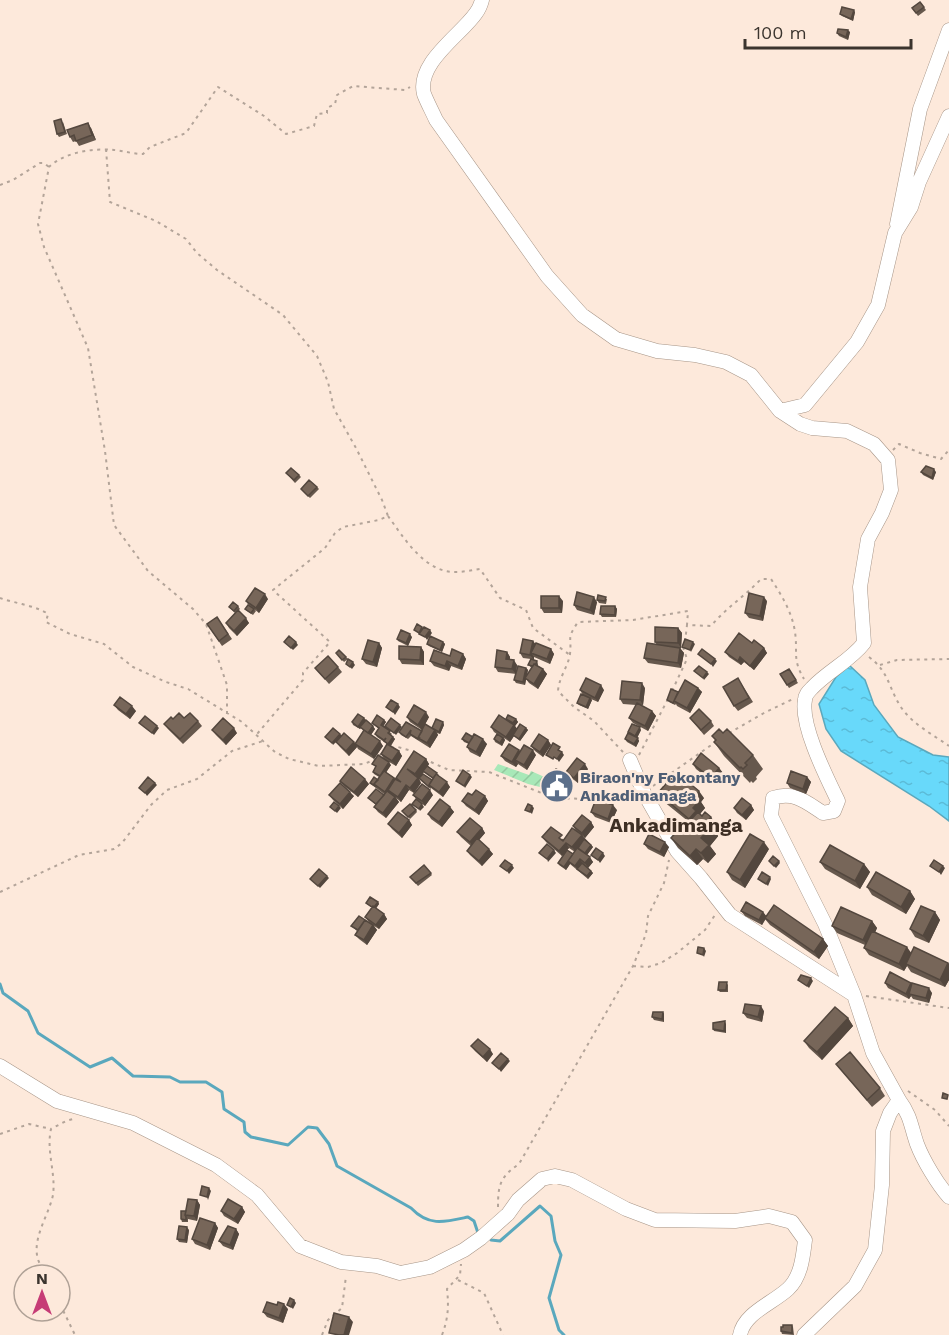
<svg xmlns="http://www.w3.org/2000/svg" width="949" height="1335" font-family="'Work Sans',sans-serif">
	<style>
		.garden { fill: url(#garden-furrows) }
		.water { fill: url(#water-ripples); stroke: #5aa8bd; stroke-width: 1.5 }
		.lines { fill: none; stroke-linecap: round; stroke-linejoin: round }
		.stream { stroke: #5aa8bd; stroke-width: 3 }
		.street-casing { stroke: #a79587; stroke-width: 15 }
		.path { stroke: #b3a499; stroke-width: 2; stroke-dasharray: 3 4.5; stroke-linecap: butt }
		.street { stroke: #fff; stroke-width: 14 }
		.wall { fill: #66584d; fill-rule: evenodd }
		.shaded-wall { fill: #53473e }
		.building { fill: #776659; stroke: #53473e; stroke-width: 1.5 }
		.labels { text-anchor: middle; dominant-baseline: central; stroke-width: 6; stroke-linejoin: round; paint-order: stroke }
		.service-label { font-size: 16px; font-weight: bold; fill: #4e5e75; stroke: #fde9db; text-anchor: start }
		.quarter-label { font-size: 20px; font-weight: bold; fill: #3e2f24; stroke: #fde9db }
	</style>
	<defs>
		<pattern id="garden-furrows" width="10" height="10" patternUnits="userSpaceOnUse" patternTransform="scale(1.5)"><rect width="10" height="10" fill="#a8e8b8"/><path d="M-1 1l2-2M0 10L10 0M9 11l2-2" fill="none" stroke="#92c89e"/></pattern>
		<pattern id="water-ripples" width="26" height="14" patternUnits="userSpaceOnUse" patternTransform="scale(1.5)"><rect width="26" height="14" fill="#68d9fa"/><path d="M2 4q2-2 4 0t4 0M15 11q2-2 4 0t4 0" fill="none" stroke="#5bbbd7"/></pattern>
	</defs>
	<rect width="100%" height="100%" fill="#fde9db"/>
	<path class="garden" d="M498,764L529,775L531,771L549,779L544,788L528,784L494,770Z"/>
	<path class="water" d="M849,665L865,680L874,705L898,737L933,755L949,757V821L929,806L841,751L826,729L819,704L836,677Z"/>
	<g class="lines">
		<path class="stream" d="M0,984L3,993L28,1011L38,1033L90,1067L112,1058L133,1076L170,1077L180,1082H206L222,1092L224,1109L244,1122L245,1132L251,1137L288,1145L308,1127L317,1128L329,1144L337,1166L411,1208C429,1227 445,1222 468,1217L474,1221L478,1233
			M491,1240L500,1241L540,1206L551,1216L555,1241L561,1255L549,1298L559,1330L564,1335"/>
		<defs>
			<path id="street" d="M482,0C481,4 479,9 476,13C461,35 416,63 424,94C427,102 432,111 436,120L547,276L582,315L616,339L657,351L695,355L726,362L751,375L780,411L800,424L812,428L847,431L874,444L888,460L891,490L882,513L868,539L860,587L864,643C850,661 828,671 812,688C808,692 805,695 805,700C800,725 827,778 838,801L834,811L823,813C806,802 794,791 773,798L771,816L825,924L854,995L873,1053L899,1100
				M897,224L920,109L949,30
				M780,411L805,405L857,342L878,305L895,233L911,207L919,182L949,116
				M630,760L644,793L677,851L701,878L730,915L854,995
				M0,1066L57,1101L133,1123L216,1165L257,1195L300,1246L341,1262L377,1266L400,1273L430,1267L464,1250L481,1238L508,1214L518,1200L542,1179L555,1176L572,1180L626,1209L655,1220L735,1221L769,1216L792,1222L805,1240C803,1257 801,1277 788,1289C773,1303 744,1313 740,1335
				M804,1335L855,1286L875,1250L882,1185L883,1131L890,1113L899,1100C911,1116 911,1127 917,1144C923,1160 938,1185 949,1197"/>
		</defs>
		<use href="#street" class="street-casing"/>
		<path class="path" d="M106,149L110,202L156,221L186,239L197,253L217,270L283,315L317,356L328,382L334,409L356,448L382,500L388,516L379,520L343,527L335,533L325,548L273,590L330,642L303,673V680L257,734
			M0,185L13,180L40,163H44L49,167
			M893,450L899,444L920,453L941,459L949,450
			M388,516C404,538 425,573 456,572C464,572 472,570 480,569L500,598L526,610L533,628L570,655
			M0,598C14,603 37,606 48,614L46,622L70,634L104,644L133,667L166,682L188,689L242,722L275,752L289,759L319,766L364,764L374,760L382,753
			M685,642L687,625L711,626C726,608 745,596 761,579H771C782,596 792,612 795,632C798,653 792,659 804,679
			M869,657C888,671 888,685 899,704C910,723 932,734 949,746
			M880,665L897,660L949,659
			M672,691L687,659L683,647
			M227,714V685L206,624L193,609L148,571L114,525L105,451L88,348L44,247L38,224L49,167C65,152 93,148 114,150C124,151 133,154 143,154L150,147L186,133L218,87L264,116L286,134L314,126L317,114L327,113V108L335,104L337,95L353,86L405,90L410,87
			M729,733L764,713L793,699
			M391,748L398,747L415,752
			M623,752L594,721L574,707L558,691C559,677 568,667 570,654C572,635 566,640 578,622L633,620L688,611L687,625
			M639,755L668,699
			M424,759L449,770L489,772L554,798L619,800L632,796
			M653,786L717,741
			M0,892L79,855L114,849L122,843L151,805L167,790L197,779L232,751L263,741
			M633,966L648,967L661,963L677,953L705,930L715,915
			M866,996L949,1008
			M908,1091L935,1110L949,1126
			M0,1134L29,1124L51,1129
			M498,1207C498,1185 500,1177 519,1164L633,966L646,934L648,916L664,883L669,860
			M48,1275C43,1269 38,1263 37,1255C34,1235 49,1214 53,1195C56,1173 46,1151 51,1129L66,1121L73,1119
			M458,1280L484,1293L503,1335
			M60,1304L75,1335
			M322,1335L328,1320L342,1308L346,1276
			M442,1335C448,1319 449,1307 447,1289L460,1275L461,1264"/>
		<use href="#street" class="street"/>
	</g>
	<path class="wall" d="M920,2L926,10L918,16L912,8Z
		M855,12L853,21L842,16L840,14Z
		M850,32L848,40L839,36L837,33Z
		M63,122L67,134L59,137L57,134Z
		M91,128L96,140L79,146L76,141L73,142L70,137Z
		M921,472H936L933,480L923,475Z
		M286,473L299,475L301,477L295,483Z
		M317,487L319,489L310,498L301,489Z
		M268,599L259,613L254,609L256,611L253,615L247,611L245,609L249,606L246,601Z
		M607,599L606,604L599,603L597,600Z
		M563,601L562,613H544L541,608Z
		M767,601L763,621L749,618L745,613Z
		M597,602L594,615L577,610L574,605Z
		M238,606L240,609L238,611L249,623L237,636L229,628L226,623L235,613L229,607Z
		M615,606L617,609L616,617H602L600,614Z
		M217,617L232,639L222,646L207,624Z
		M678,628L682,633L681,648H675H680L684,653L681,668L648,663L644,658L657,645L655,642Z
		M412,637L408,646L398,641L397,639Z
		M533,641L535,644L551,649L554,654L550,664L534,657V660L537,661L538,664V666L543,669L547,674L538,689L529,683L526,679L525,685L516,683L514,680L516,674L498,672L495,667L507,652L510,657V659L517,665L516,673L526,668L528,670L526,677L532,668L528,665L531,659L523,658L520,653Z
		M443,642L445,644L442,652L429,646L427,644Z
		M379,643L382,648L377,667L366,664L362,659Z
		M752,643L764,648L767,653L754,670L744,662L741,665L729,657L725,652Z
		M421,647L424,652V665L402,664L399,659Z
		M463,654L466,659L462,670L451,666L449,671L434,666L430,661L450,656Z
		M338,655L346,657L348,659L344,662Z
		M338,667L342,672L329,684L315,668Z
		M789,669L798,683L789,688L780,674Z
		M741,683L753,702L738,711L734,706Z
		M645,688L643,705H640L652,711L656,716L648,731L633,723L629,718L636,705L623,704L620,699Z
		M698,688L702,692L690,713L677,706L676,704L675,705L669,702L667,700L678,692Z
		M580,690H604L598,702L591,699L592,700L588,709L579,705L577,703L583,695Z
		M114,705L136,711L130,719L118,710Z
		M407,717H429L422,730L410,722Z
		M184,718L198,721L202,726L183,744L168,729L164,724L173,719Z
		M364,718L375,729L371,735L383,746L374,759L358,749L357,747L349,756L340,747L336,742H354L355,744L364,731L361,728L360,729L353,725L352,722Z
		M690,718L711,721L714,726L704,735Z
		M506,719H516L518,722L515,726L517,729L526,728L528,730L520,741L514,736L510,742L504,738L505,740L502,746L495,742L494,739L497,734L494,732L491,727Z
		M384,720L386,722L383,726L392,734L391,735L395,739L391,746L399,751L402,756L396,766L384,759L381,754L387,744L377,737L375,734L379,729L372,723Z
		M443,722L444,725L440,734L437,733L438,735L430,748L411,736L408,739L401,735L399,732L422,731L432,728Z
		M212,730L237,733L226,745L216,735Z
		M641,730L637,738L639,741L636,747L627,742L625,739L628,733Z
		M723,733L753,755L763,769L756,777L757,779L753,783L751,781L750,783L724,756L714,742L715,740L712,736Z
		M473,737L487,744L480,757L470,752L467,747L469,744L464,742L462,739Z
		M548,740L551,745L543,757L535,751L531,746Z
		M520,751L536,755L527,770L518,764L516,767L505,761L501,756Z
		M426,759L429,764L428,766L439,775L438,776L450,787L443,797L431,788V789L419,779L421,783L414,793L409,790L401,802L396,798L399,802L386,818L378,812L374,807L376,805L368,798L383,795L384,794L372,785L370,783L378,780L379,777L374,774L373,772L376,767L372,764L391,765L386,772L399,781ZM424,772L433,779L432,780L421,776Z
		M693,764L719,768L723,773L714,783L696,769Z
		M588,769L578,783L570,777L566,772Z
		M565,774L569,779L560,793L552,787L548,782Z
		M807,777L811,782L806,794L790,788L787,783Z
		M340,781L369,784L358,797L344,786Z
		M658,793L704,798L701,802L705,808L700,814L718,827L716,830L719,835L710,846L716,854L708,863L703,859L697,865L678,848L671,838L677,832L675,829L686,825L689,822L663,801Z
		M329,795L354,796L343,809L333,800Z
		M413,795H433L425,806L417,800Z
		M472,795L485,796L488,801L479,815L466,806L462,801Z
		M751,805L754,810L746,820L737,813L734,808Z
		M450,807L454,812L442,827L431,819L428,814Z
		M416,810L417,812L410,819L402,811Z
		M617,810L611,823L595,817L591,812Z
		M409,820L412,825L402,838L392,829L388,824Z
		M591,822L594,827L585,838L583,836L593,847L587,855L593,862L588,868L593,873L588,879L570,864L566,870L559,865L558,863L565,852L562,856L546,842L542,837L564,839L576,831L573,826ZM569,848L575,852L573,854L567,850Z
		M482,828L485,833L479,840L493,854L482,866L470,855L467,851L471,846L461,837L457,832Z
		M644,844L669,847L664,857L648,849Z
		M769,849L745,888L732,880L727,872Z
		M820,862L864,864L870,872L860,889L825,869Z
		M424,865L432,875L418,886L410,877Z
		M867,887L910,891L915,899L906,914L872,895Z
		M378,902L379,904L376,908L384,914L387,919L379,929L374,926L377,930L367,945L359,939L355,935L357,931L351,926L369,922L365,917L372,908L366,903Z
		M741,911L763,912L766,916L823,939L828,946L819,959L770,925L765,919L762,925L745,916Z
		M935,912L940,920L929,943L915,937L910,929Z
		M872,921L877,928L875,932L911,953L948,963L949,964V980L945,987L911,972L907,966L904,971L869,955L864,948L865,945L837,933L832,926Z
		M885,983H911L932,993L929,1003L913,999L911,996L909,999L888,988Z
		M728,984V992H720L718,990Z
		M764,1011L762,1022L747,1018L743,1013Z
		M663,1012L664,1014V1022L654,1020L652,1017Z
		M848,1018L853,1026L822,1060L809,1048L804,1041Z
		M726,1024V1033L714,1031L713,1029Z
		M471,1046L493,1054L487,1062L475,1051Z
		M836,1064L880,1088L885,1096L872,1107Z
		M197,1200L200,1205L197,1221L188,1219V1222H182L181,1219Z
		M242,1207L245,1212L238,1224L224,1216L221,1211Z
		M215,1223L218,1228L210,1250L195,1244L192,1239Z
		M236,1229L239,1234L233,1250L223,1246L219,1241Z
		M189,1230L187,1243L179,1242L177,1239Z
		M288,1309L283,1323L267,1317L263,1312Z
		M792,1325L793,1327L794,1335L782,1334L781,1331Z"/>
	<path class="shaded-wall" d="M854,10L855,12L853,21L851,19Z
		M848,30L850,32L848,40L846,37Z
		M88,123L91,128L96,140L92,135Z
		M934,469L936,472L933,480L932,478Z
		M265,594L268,599L259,613L256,608Z
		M559,596L563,601L562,613L559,608Z
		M594,597L597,602L594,615L590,610Z
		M764,597L767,601L763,621L760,616Z
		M615,606L617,609L616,617L615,615Z
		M246,618L249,623L237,636L234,631Z
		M678,628L682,633L681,648L678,643Z
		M430,630L432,633L427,640L425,637Z
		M410,634L412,637L408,646L406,643Z
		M533,641L537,646L531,653L534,657V660L530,655Z
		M296,642L298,645L293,650L291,648Z
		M443,642L445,644L442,652L440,650Z
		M693,642L695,644L691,652L690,650Z
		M379,643L382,648L377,667L373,662Z
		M421,647L424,652V665L420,660Z
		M680,648L684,653L681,668L678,663Z
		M764,648L767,653L754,670L750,666Z
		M551,649L554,654L550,664L547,659Z
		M507,652L510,657L509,664L506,659Z
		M463,654L466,659L462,670L458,666Z
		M740,657L744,662L741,665L738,661Z
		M715,659L717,661L713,667L711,664Z
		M514,660L517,665L516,674L512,669Z
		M447,661L451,666L449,671L445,666Z
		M353,662L355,665L352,669L350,667Z
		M526,668L528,670L525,685L523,682Z
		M543,669L547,674L538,689L534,684Z
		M707,672L709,674L704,680L703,678Z
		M642,683L645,688L643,705L640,700Z
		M601,685L604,690L598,702L595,698Z
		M698,688L702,692L690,713L687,708Z
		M590,698L592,700L588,709L586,707Z
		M398,704L400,707L395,715L393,712Z
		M132,706L136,711L130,719L126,714Z
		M652,711L656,716L648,731L645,726Z
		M426,712L429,717L422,730L418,725Z
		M364,718L366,721L360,729L358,727Z
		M516,719L518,722L515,726L518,730L510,742L506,737Z
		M384,720L386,722L383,727L381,725Z
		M443,722L444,725L440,734L439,732Z
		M400,725L402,727L396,735L394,733Z
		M157,726L159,728L154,735L152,733Z
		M373,726L375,729L370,736L368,733Z
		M640,727L641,730L637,738L635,736Z
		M234,728L237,733L226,745L223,740Z
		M526,728L528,730L520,741L519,739Z
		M435,730L438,735L430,748L427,743Z
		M340,734L342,736L333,745L332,743Z
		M393,737L395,739L390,746L388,744Z
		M503,738L505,740L502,746L500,743Z
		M638,738L639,741L636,747L634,744Z
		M483,739L487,744L480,757L476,752Z
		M548,740L551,745L543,757L540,752Z
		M380,741L383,746L374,759L371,754Z
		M354,742L357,747L349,756L346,751Z
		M519,750L523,755L515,760L518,764L516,767L512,762Z
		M533,750L536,755L527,770L524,765Z
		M399,751L402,756L396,766L392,761Z
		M562,752L564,755L559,762L557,759Z
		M426,759L429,764L419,779L421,783L414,793L410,788L418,778L415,774Z
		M389,762L391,765L382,779L380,776Z
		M585,764L588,769L578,783L574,778Z
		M719,768L723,773L714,783L711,778Z
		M565,774L569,779L560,793L557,788Z
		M470,775L472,777L465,788L464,786Z
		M807,777L811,782L806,794L803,789Z
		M365,779L369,784L358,797L354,792Z
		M447,782L450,787L443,797L439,792Z
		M155,783L157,785L147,796L145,793Z
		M406,785L409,790L401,802L398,797Z
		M430,790L433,795L425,806L422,801Z
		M699,791L704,798L701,802L705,808L699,815L694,827L689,819L693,808L695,796Z
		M350,792L354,796L343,809L340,804Z
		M485,796L488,801L479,815L475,810Z
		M395,797L399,802L386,818L383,813Z
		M422,804L424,807L420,811L419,809Z
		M613,805L617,810L611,823L608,819Z
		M751,805L754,810L746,820L742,815Z
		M339,806L341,808L337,813L335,811Z
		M532,806L534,808L532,814L530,812Z
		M450,807L454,812L442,827L439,822Z
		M711,817L718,827L716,830L719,835L710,846L716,854L708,863L701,853V838L708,821Z
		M409,820L412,825L402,838L399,833Z
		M591,822L594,827L585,838L582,833Z
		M482,828L485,833L473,847L470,842Z
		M582,835L585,840L576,852L572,847Z
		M665,842L669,847L664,857L660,852Z
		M764,842L769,849L745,888L740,880Z
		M566,843L569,848L562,856L559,851Z
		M591,845L593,847L587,855L585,853Z
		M489,849L493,854L482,866L479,861Z
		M696,849L703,859L697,865L690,856Z
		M554,850L556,853L548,862L547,859Z
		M603,853L605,856L600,863L598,860Z
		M590,857L593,862L588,868L585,863Z
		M580,859L583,864L579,871L575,866Z
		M569,861L570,864L566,870L564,867Z
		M779,861L780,863L776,868L774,866Z
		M864,864L870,872L860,889L855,881Z
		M512,865L514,868L509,874L507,871Z
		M943,866L945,868L941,875L939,872Z
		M591,871L593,873L588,879L587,876Z
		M327,876L329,878L320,888L318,886Z
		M770,877L771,879L768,886L766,884Z
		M910,891L915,899L906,914L901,907Z
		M378,902L379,904L375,910L373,908Z
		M763,912L767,917L762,925L759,920Z
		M935,912L940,920L929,943L923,936Z
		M384,914L387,919L379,929L376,925Z
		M872,921L877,928L869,947L863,940Z
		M373,925L377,930L367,945L364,940Z
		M823,939L828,946L819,959L814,952Z
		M907,947L912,954L906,964L907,966L904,971L899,964Z
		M704,948L706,951L704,957L703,955Z
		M948,963L949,964V980L945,987L940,980Z
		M811,978L813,981L809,988L807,986Z
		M911,983L915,988L909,994L911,996L909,999L906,994Z
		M929,988L932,993L929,1003L926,998Z
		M761,1006L764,1011L762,1022L758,1017Z
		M663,1012L664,1014V1022L662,1019Z
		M848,1018L853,1026L822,1060L817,1052Z
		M725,1021L726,1024V1033L724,1031Z
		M490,1049L493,1054L487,1062L483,1057Z
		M508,1059L510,1061L501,1072L499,1069Z
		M209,1188L211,1191L208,1200L207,1197Z
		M197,1200L200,1205L197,1221L194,1216Z
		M242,1207L245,1212L238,1224L234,1219Z
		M215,1223L218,1228L210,1250L207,1245Z
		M187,1227L189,1230L187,1243L185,1240Z
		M236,1229L239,1234L233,1250L230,1245Z
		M294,1300L296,1303L293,1309L291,1307Z
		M284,1304L288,1309L283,1323L279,1318Z
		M349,1317L353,1322L349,1335H344Z"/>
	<path class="building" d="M920,2L924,7L916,13L912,8Z
		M842,7L854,10L851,19L840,14Z
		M838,29L848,30L846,37L837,33Z
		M61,119L65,132L57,134L54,121Z
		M88,123L92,135L76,141L74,135L70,137L67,130Z
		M926,466L934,469L932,478L921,472Z
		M291,468L299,475L294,480L286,473Z
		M309,480L317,487L308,496L301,489Z
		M255,588L265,594L256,608L246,601Z
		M577,592L594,597L590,610L574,605Z
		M749,593L764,597L760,616L745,613Z
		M598,595L606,597L605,601L597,600Z
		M541,596H559V608H541Z
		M233,602L238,606L234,611L229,607Z
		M248,605L254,609L251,613L245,609Z
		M601,606H615V615L600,614Z
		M238,610L246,618L234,631L226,623Z
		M217,617L228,634L219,641L207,624Z
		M417,624L422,627L419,633L414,630Z
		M424,627L430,630L425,637L419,634Z
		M655,627L678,628V643L655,642Z
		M401,630L410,634L406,643L397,639Z
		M739,633L752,643L754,640L764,648L750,666L740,657L738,661L725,652Z
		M289,636L296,642L291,648L284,642Z
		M430,636L443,642L440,650L427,644Z
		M523,639L533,641L530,655L520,653Z
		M685,639L693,642L690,650L682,647Z
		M368,640L379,643L373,662L362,659Z
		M536,643L551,649L547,659L531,653Z
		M647,643L680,648L678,663L644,658Z
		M399,646L421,647L420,660L399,659Z
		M452,649L463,654L458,666L447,661L445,666L430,661L434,650L450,656Z
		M702,649L715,659L711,664L698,654Z
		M339,650L346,657L342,660L336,653Z
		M497,650L507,652L506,659L514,660L512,669L495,667Z
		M328,656L338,667L325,679L315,668Z
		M348,659L353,662L350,667L346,664Z
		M531,659L537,661L536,664H534L533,666L528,665Z
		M534,664L543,669L534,684L525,678Z
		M518,666L526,668L523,682L514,680Z
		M699,666L707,672L703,678L694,671Z
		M789,669L796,680L787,685L780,674Z
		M586,678L601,685L595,698L580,690Z
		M738,678L749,698L734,706L723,687Z
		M685,680L698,688L687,708L674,701Z
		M622,681L642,683L640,700L620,699Z
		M671,689L678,692L673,703L667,700Z
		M581,694L590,698L586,707L577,703Z
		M120,697L132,706L126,714L114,705Z
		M391,700L398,704L393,712L386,707Z
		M637,703L652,711L645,726L629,718Z
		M414,705L426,712L418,725L407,717Z
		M699,709L711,721L701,730L690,718Z
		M179,713L184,718L190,713L198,721L180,739L164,724L171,717L173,719Z
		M358,714L364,718L358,727L352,722Z
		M377,715L384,720L381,725L390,731L388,733L393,737L388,744L384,741L386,738L384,740L375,734L379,728L372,723Z
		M499,715L514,725L506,737L491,727Z
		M508,715L516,719L513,723L506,719Z
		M145,716L157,726L152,733L139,723Z
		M223,718L234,728L223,740L212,730Z
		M391,718L400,725L394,733L385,726Z
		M436,719L443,722L439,732L432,728Z
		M366,720L373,726L368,733L360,727Z
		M406,722L422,731L418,738H419L418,739L410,734L411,730L406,737L399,732Z
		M425,724L435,730L427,743L418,738Z
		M520,724L526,728L519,739L513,735Z
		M632,724L640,727L635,736L628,732Z
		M333,728L340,734L332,743L325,737Z
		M719,729L723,733L727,729L753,755L745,763L747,765L743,769L741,767L740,768L714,742L716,740L712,736Z
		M364,730L380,741L371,754L355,744Z
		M344,733L354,742L346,751L336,742Z
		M466,733L473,737L469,743L462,739Z
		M628,733L638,738L634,744L625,739Z
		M474,734L483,739L476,752L467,747Z
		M497,734L503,738L500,743L494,739Z
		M539,734L548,740L540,752L531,746Z
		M553,743L560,747L558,750L562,752L557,759L554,757L553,759L546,755Z
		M387,744L399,751L392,761L381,754Z
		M509,744L519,750L512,762L501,756Z
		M524,745L533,750L524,765L515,760Z
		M414,751L426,759L415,774L407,769L418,778L410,788L406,785L398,797L388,790L395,779L401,782L396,778Z
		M701,753L719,768L711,778L693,764Z
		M378,755L389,762L380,776L373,772L376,766L372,764Z
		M577,758L585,764L574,778L566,772Z
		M427,766L437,773L433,778L423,771Z
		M351,767L365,779L354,792L340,781Z
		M556,769L565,774L557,788L548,782Z
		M463,770L470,775L464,786L456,781Z
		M384,771L394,778L385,792L374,784Z
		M791,771L807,777L803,789L787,783Z
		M676,772L699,791L695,796L700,800L693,808L696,811L689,819L658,793Z
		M423,774L432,780L429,785L430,786L429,787L419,778Z
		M436,774L447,782L439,792L429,785Z
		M148,777L155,783L145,793L139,788Z
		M374,777L378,780L374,784L375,786L370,783Z
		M340,783L350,792L340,804L329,795Z
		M422,784L430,790L422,801L413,795Z
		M376,789L384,795L376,804L368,798Z
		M476,790L485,796L475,810L462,801L468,793L472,795Z
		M387,791L395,797L383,813L374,807Z
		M742,798L751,805L742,815L734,808Z
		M416,799L422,804L419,809L412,804Z
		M440,799L450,807L439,822L428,814Z
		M596,799L613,805L608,819L591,812Z
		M334,802L339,806L335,811L330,807Z
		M410,804L416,810L408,817L402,811Z
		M528,804L532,806L530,812L525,810Z
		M398,812L409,820L399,833L388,824Z
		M698,812L702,816L705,812L711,817L708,821L712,825L701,838L709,845L701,853L696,849L690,856L671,838L677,831L675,829L682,821L686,825Z
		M582,815L591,822L582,833L573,826Z
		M470,818L482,828L470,842L457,832Z
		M551,827L562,835L559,838L563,841L572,828L582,835L572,847L566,843L559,851L542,837Z
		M649,834L665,842L660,852L644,844Z
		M750,834L764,842L740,880L727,872Z
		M477,838L489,849L479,861L467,851Z
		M584,839L591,845L585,853L578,848Z
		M547,844L554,850L547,859L539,853Z
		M830,845L864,864L855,881L820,862Z
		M577,848L590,857L585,863L580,859L575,866L568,861Z
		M596,848L603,853L598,860L591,855Z
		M567,850L573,854L564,867L558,863Z
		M773,856L779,861L774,866L769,861Z
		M505,860L512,865L507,871L500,866Z
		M934,860L943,866L939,872L930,866Z
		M582,863L591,871L587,876L577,869Z
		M424,865L431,873L416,883L410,877Z
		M319,869L327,876L318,886L310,879Z
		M762,872L770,877L766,884L758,879Z
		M876,872L910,891L901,907L867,887Z
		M370,897L378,902L374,907L373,906L372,907L366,903Z
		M746,902L763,912L759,920L741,911Z
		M774,905L823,939L814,952L765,918Z
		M373,906L384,914L376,925L365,917Z
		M921,906L935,912L923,936L910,929Z
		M841,907L872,921L863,940L832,926Z
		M359,916L365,920L358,930L351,926Z
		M365,920L373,925L364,940L355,935Z
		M872,931L907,947L899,964L864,948Z
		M698,947L704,948L703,955L697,953Z
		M914,947L948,963L940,980L906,964Z
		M890,972L911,983L906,994L885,983Z
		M801,975L811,978L807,986L798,980Z
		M719,982H727L726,990H718Z
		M912,983L929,988L926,998L909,994Z
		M745,1004L761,1006L758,1017L743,1013Z
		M835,1007L848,1018L817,1052L804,1041Z
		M653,1012H663L662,1019L652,1017Z
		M725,1021L724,1031L713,1029V1023Z
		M478,1039L490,1049L483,1057L471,1046Z
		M850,1052L880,1088L867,1100L836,1064Z
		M501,1053L508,1059L499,1069L492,1063Z
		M943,1093L948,1095L947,1099L942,1098Z
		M202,1186L209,1188L207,1197L200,1195Z
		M188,1199L197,1200L194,1216L185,1215Z
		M228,1199L242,1207L234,1219L221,1211Z
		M181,1211H186L185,1215L186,1217V1220L181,1219Z
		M200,1218L215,1223L207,1245L192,1239Z
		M179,1226L187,1227L185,1240L177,1239Z
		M228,1226L236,1229L230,1245L219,1241Z
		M290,1298L294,1300L291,1307L287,1305Z
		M267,1302L277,1305L278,1302L284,1304L279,1318L263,1312Z
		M334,1313L349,1317L344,1335H339L329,1333Z
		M783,1325H792V1333L781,1331V1327H783Z"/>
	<defs>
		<symbol id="civic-disc" viewBox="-11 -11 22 22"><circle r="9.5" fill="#5c6f8a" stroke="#fde9db"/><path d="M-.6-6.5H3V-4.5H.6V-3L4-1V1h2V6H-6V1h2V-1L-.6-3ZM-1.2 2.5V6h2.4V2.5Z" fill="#fff"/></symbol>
	</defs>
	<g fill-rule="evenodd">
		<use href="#civic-disc" x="538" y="767" width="38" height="38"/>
	</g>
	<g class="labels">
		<g class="service-label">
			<text x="580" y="777">Biraon'ny Fokontany<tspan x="580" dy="18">Ankadimanaga</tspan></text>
		</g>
		<g class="quarter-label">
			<text x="676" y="825">Ankadimanga</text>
		</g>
	</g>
	<g transform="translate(42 1293)"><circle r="28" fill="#fde9db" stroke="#afa196" stroke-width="1.5"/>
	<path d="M0-4.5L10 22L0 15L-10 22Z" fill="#c63c76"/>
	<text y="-9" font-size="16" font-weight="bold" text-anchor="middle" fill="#3b342e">N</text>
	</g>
	<path d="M745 39v9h166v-9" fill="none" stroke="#3b342e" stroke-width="3"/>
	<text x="754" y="39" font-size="18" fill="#3b342e" stroke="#fde9db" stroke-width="4.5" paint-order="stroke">100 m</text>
</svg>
